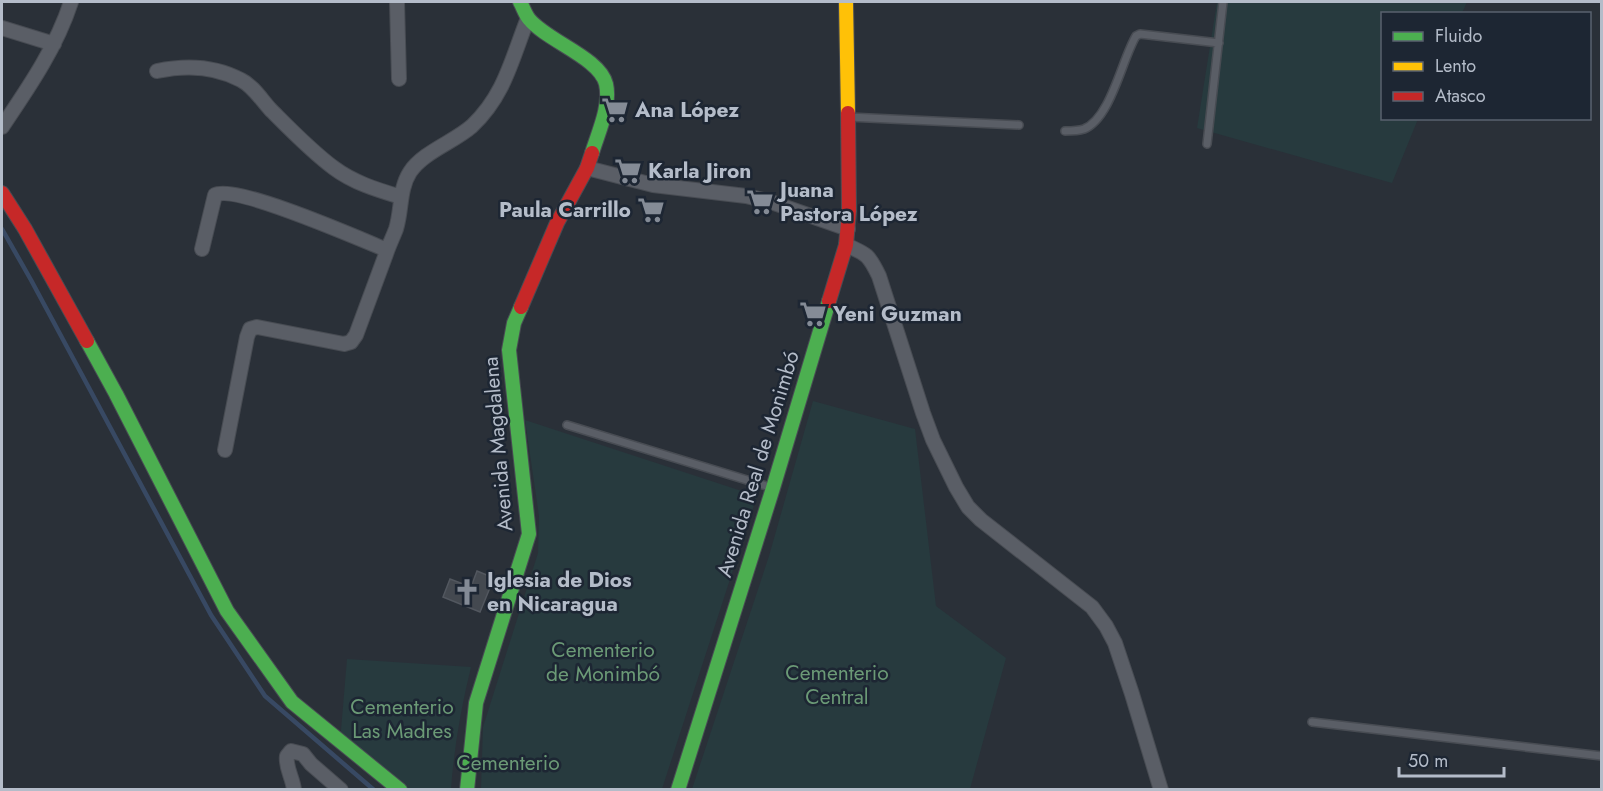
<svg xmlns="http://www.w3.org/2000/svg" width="1603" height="791" font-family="Jost,sans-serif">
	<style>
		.green { fill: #273a3e }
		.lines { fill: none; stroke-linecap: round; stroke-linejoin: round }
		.stream { stroke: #384963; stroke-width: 4.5 }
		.building { fill: #444950; stroke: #52575f; stroke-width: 1.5 }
		.lane-casing { stroke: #484c53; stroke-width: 10 }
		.street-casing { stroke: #484c53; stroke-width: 16 }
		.fast-casing { stroke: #484c53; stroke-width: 16 }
		.slow-casing { stroke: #484c53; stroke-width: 16 }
		.jam-casing { stroke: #484c53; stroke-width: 16 }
		.lane { stroke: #5a5e66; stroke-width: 7 }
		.street { stroke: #5a5e66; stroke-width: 14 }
		.fast { stroke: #4caf50; stroke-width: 14 }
		.slow { stroke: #ffc107; stroke-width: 14 }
		.jam { stroke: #c62828; stroke-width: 14 }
		.labels { text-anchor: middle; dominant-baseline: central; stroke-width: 5; stroke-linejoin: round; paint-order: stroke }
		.poi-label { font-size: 21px; font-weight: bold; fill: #b4bcc9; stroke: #1d2633; text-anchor: start }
		.street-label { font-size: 21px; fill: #b4bcc9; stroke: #1d2633 }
		.park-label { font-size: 21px; fill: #6b9a76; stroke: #1d2633 }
	</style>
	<rect width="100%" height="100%" fill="#2a3038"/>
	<path class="green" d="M1217,2H1467L1462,13L1382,14V118L1418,119L1392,183L1197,128Z
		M813,401L915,429L936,606L1006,658L970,789H692L769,556Z
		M525,420L757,496L662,789H481L483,727L538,553L539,516Z
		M347,659L471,667C461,708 454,748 451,789H403L340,742Z"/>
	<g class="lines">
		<path class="stream" d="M2,229L31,280L211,615L265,696L374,790"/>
	</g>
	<path class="building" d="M477,571L494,578L480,612L443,597L450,579L471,587Z"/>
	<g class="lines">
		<defs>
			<path id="lane" d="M848,117L1019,125
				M1065,131C1071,131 1078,131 1084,129C1111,118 1122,59 1136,36L1140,34L1219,43
				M1207,144L1223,2
				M567,425L773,488
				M1312,722L1602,756"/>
			<path id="street" d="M397,2L399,79
				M2,28L54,44
				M157,71C185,65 215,66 241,80C253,86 261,99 270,109C290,129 311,151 334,168C354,183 378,190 401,197
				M2,127C29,87 56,48 71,2
				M587,168L653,185L746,196L771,202L848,229
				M846,245C867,254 869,255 879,276L923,413L933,440L956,487L968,507L981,520L1092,607L1106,626L1115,643L1132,694L1161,790
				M202,249L215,195C235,184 360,239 387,250
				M225,450L247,337L250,329L257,327L344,344L351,342L356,335C366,308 376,281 386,254C389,245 393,237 396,229C402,210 399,189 410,172C423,152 454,142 472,126C505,95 512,58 528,18
				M294,790C293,778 285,767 287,756L291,751L303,754L311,764L341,790"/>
			<path id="fast" d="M520,2C523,7 525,14 529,19C547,41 600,58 606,84C611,106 598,133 592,153
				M87,341L116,394L227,611L292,702L400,790
				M467,790L476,703L529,534L509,350L514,323L521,307
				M678,790L773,488L829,301"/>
			<path id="slow" d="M846,2L848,113"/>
			<path id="jam" d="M2,193L25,229L87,341
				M829,301L846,245L849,211L848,113
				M521,307L557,223L587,168L592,153"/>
		</defs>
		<use href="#lane" class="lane-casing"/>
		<use href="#street" class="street-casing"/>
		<use href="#fast" class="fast-casing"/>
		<use href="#slow" class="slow-casing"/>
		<use href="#jam" class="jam-casing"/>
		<use href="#lane" class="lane"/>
		<use href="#street" class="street"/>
		<use href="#fast" class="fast"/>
		<use href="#slow" class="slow"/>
		<use href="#jam" class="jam"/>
	</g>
	<defs>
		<symbol id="supermarket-bare" viewBox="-9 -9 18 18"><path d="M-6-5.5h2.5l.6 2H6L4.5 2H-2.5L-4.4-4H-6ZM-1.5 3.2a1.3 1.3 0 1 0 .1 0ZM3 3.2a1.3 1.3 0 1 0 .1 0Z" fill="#848b96" stroke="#1d2633" stroke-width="2.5" paint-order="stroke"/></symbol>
		<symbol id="church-bare" viewBox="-9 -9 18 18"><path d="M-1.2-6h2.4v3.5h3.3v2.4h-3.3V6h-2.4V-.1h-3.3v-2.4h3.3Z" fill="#848b96" stroke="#1d2633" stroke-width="2.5" paint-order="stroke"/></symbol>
	</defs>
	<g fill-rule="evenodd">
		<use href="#supermarket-bare" x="596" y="91" width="38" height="38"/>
		<use href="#supermarket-bare" x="609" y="152" width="38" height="38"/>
		<use href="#supermarket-bare" x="741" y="183" width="38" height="38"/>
		<use href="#supermarket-bare" x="632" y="191" width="38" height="38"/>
		<use href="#supermarket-bare" x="794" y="295" width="38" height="38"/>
		<use href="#church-bare" x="448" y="573" width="38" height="38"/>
	</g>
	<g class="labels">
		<g class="poi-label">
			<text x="635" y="110">Ana López</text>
			<text x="648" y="171">Karla Jiron</text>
			<text x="780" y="190">Juana<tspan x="780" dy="24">Pastora López</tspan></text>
			<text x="631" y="210" text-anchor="end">Paula Carrillo</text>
			<text x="833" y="314">Yeni Guzman</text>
			<text x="487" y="580">Iglesia de Dios<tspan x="487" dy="24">en Nicaragua</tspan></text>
		</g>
		<g class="street-label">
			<text transform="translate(498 444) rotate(-95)">Avenida Magdalena</text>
			<text transform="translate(758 464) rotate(-73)">Avenida Real de Monimbó</text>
		</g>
		<g class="park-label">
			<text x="603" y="650">Cementerio<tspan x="603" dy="24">de Monimbó</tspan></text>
			<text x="837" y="673">Cementerio<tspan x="837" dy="24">Central</tspan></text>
			<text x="402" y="707">Cementerio<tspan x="402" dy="24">Las Madres</tspan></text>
			<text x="508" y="763">Cementerio</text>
		</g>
	</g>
	<rect width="1603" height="791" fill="none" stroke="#b4bcc9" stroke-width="6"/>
	<rect x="1381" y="12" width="210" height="108" fill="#1d2633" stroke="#59626f" stroke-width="1.5"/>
	<rect x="1393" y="32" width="30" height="9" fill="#4caf50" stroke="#59626f" stroke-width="1.5"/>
	<text x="1435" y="42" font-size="18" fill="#b4bcc9">Fluido</text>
	<rect x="1393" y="62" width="30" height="9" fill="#ffc107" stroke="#59626f" stroke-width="1.5"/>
	<text x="1435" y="72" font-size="18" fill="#b4bcc9">Lento</text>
	<rect x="1393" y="92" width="30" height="9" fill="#c62828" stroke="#59626f" stroke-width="1.5"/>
	<text x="1435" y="102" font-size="18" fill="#b4bcc9">Atasco</text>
	<path d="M1399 767v9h105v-9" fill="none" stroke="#b4bcc9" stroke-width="3"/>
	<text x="1408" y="767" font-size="18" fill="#b4bcc9" stroke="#1d2633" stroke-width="4.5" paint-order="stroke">50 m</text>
</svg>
